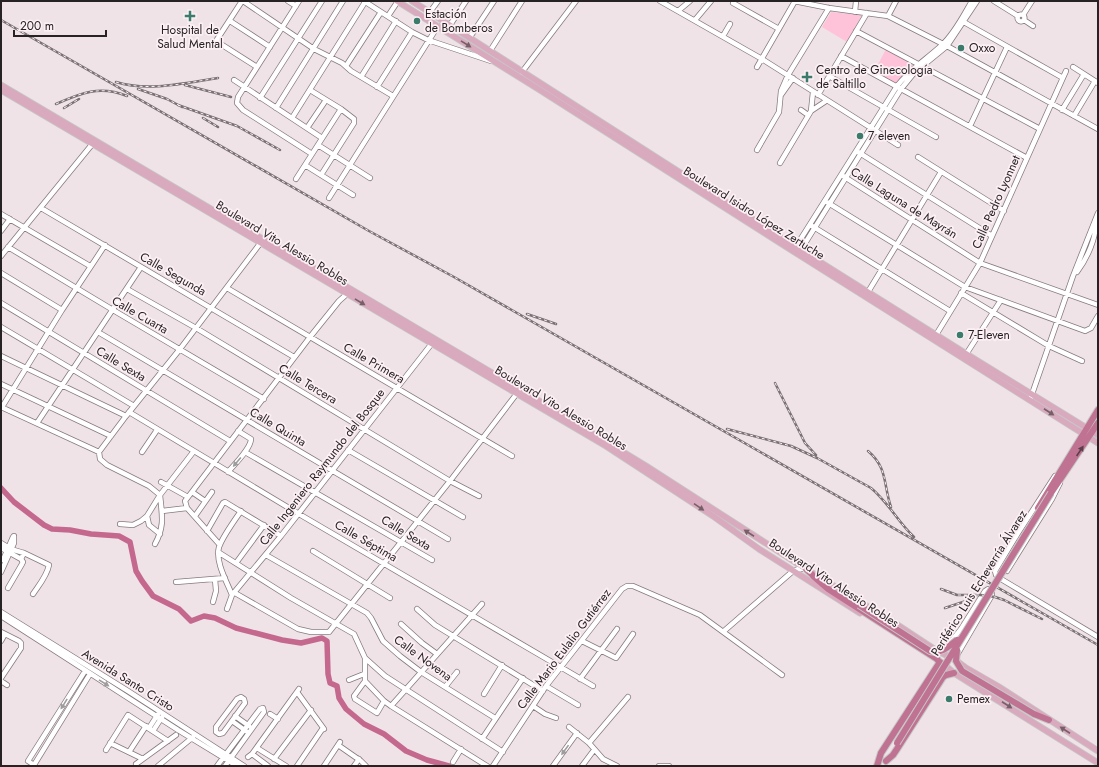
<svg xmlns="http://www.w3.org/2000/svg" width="1099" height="767" font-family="Jost,sans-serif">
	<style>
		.green { fill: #ffc3d9 }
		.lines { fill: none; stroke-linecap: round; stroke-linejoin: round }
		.river { stroke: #c4688e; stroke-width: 5.5 }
		.minor-casing { stroke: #857a7e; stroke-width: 6 }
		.major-casing { stroke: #c7c6c6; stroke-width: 7 }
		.highway-casing { stroke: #c7c6c6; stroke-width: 8 }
		.minor { stroke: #fff; stroke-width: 4.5 }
		.major { stroke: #d9aabd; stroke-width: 5.5 }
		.highway { stroke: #bf7291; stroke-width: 6 }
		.rail-casing { stroke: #797174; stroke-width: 2.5 }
		.rail { stroke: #fcf0f4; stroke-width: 1; stroke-dasharray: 3; stroke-linecap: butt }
		.highway-bridge-casing { stroke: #c7c6c6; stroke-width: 8; stroke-linecap: butt }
		.highway-bridge { stroke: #bf7291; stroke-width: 6 }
		.oneway { fill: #775f69 }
		.oneway2 { fill: #5c3e4a }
		.oneway3 { fill: #9e9c9c }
		.poi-dot { fill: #3a7b6b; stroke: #fcf0f4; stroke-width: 1.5 }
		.labels { text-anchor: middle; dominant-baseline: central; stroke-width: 3.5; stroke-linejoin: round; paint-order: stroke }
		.poi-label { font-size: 12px; fill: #272224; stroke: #fcf0f4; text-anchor: start }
		.street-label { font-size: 12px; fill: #272224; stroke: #fcf0f4 }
	</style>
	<rect width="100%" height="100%" fill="#efe3e7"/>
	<path class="green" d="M831,12L862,15L847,42L822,27Z
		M886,49L913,65L897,84L874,72Z"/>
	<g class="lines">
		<path class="river" d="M1,488L14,502L44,525L52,529L70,530L91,534L119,536L130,542L136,571L142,581L153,596L179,609L191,621L204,616L215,618L236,628L282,640L301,643L322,638L327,641L328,674L330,683L337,686L339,698L346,709L364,724L384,734L406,751L427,760L449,766"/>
		<defs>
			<path id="minor" d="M242,1L216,41L257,67
				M243,1L314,49L342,63L351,71L393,96
				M288,1L296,6
				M299,1L238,97L237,103L243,110L312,154
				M364,1L412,32L428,40L491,61
				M660,1L762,59L898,145
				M794,1L829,8L888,16L947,46L1098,129
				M994,1L1018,16
				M733,3L779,29
				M678,11L690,1
				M430,12L438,1
				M855,12L856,1
				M1017.5 18a3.5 3.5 0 1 1 7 0a3.5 3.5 0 1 1-7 0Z
				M1023,15L1032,1
				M388,16L398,1
				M888,16L896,1
				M695,20L711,1
				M1024,20L1033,26
				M230,21L270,47
				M962,21L1063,78
				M450,25L466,1
				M856,31L1040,129
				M723,36L730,24
				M470,37L494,1
				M490,51L522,1
				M841,56L1027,158
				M346,66L381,12
				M757,67L795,1
				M1073,67L1098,83
				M522,72L576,1
				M829,76L936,137
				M361,77L396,21
				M234,80L322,138
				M377,87L412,32
				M310,90L341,109L354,119V123L321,175
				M781,95L793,78
				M818,95L867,13
				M260,98L322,1
				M276,108L343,1
				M801,110L808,115
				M1062,110L1084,74
				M811,111L813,92
				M1074,116L1095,81
				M292,118L365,2
				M970,126L1007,47
				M307,128L326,100
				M318,145L370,178
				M757,150L779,112L781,91L788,75L829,8
				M858,152L992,236
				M918,157L1004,211
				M780,163L811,111L826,101
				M305,165L353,195
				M843,176L980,263L1098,305
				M296,179L341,109
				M329,198L438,26
				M825,201L965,287L1085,331L1091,328L1098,316
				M41,208L294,357
				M1,214L90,266
				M812,226L950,311
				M1,231L10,219
				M8,247L113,310L264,399
				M795,248L897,86C911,68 926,60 942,45C955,33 963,16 972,1
				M799,253L901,89L914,73L947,46L977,1
				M1,256L94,142
				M1077,272C1086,260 1098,236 1095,221
				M1,273L62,310
				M227,288L512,456
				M127,289L196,328L450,481L479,496
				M868,292L941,172
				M961,293L1049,346L1082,361
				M1,303L230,441
				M1,327L134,406
				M98,332L448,539
				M936,335L980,263L1066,71
				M1,356L126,416
				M965,356L1001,300
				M1,384L111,436
				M1031,397L1073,276L1098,213
				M1,407L99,452
				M2,407L62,310L105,245
				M129,412L299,514L593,686
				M37,423L141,267
				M348,450L463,517
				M99,452L126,416L180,349L262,241
				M99,452L100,459L107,465L149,486L160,495
				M142,452L157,430
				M245,452L432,560
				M228,472C235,464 251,448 251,439L238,431
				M161,482L188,497
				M192,492L205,501
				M162,511L187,508
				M147,516L149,525L160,534
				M195,516L212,492
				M120,524L133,525L141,521L147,516L160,495L194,451
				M207,531L223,503L225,502L281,536
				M1,543L11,549
				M155,544C165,526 162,515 160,495
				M220,545L187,508L185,501L310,337L339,301L348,293
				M1,548L21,559
				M14,550L24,553L49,565C47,576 39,585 33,594
				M313,551L390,598
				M218,552L291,598L354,634L365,658V681
				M266,555L367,613L371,618L383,641L400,656L421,672L495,718
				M3,560L13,537
				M236,563L264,525
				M1007,571L1052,499L1060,483
				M1,572L14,543V536
				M1001,579L996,575L995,571L1018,533L1055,476
				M1001,579L1098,637
				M176,582L225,578
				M8,588L22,564L23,562L21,559L24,553
				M235,593L298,629L311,632H329L450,481L518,392
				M232,595C227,582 215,562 219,547C223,536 234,521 241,511
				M213,602L216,591L215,579
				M227,609L232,595L281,536L433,342
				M417,609L435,625L543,691
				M1,612L128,691L244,766
				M1,616L178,730L237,766
				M401,624L422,643L437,654
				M724,631L793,571L798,569H805
				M1,632L19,641L21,643V648L1,678
				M1,641L5,634
				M582,641L616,658L633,634
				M949,644L961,629L985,591L988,589L992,593V595L957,655
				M365,658L385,676L503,752
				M85,671L28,761L34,765L90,674
				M580,679L617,629
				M349,680L364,674
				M1,681L7,685
				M365,681L384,701L391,706L487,766
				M365,681L354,696L355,699L377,713L384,701
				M546,686L578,705
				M445,687L457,672
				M297,692L324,729
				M484,694L502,665
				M241,697L244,699L245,703L223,733L219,734L216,732V727L237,699Z
				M391,706L482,604
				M533,706L545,714L556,718
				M270,714L278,719
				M235,716L249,726
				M232,721L246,731
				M569,727L589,743L603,759L617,766
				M149,728L158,714
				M153,731L162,717
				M482,739L523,678
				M110,743L143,759
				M589,743L628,697
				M338,745L361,761L366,766
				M257,748L286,766
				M106,750L128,715L168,741
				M129,752L146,726
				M252,754L268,766
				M248,757L252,754L299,689
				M274,759L311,710
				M453,762L461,749
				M136,764L176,735
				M158,766L193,737
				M217,766L260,709L263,708L264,712L225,766
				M297,766L323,728
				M324,766L340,742
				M354,766L359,759
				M493,766L546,686L622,589L627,586H633L700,615L782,675
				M553,766L577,733
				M582,766L594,750
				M659,766H669"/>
			<path id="major" d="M397,1L540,90L793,251L1098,443
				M412,1L796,247L976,360L1098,435
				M1,85L233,222L352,290L531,396L646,466L806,569L893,622L934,649L954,659L966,668L999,687L1098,751
				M1,90L606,446L713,516L759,549L860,613
				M942,663L954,673L1098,763"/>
			<path id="highway" d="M1051,493L1098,423
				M1038,508L1098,410
				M806,569L816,578
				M813,576L828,589L937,659L942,666L943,677
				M1034,714L1049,720
				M886,761L893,755L897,749L943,677L946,675L954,673
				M877,766L881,753L940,662"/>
		</defs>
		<use href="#minor" class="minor-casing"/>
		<use href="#major" class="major-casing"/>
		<use href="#highway" class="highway-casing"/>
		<use href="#minor" class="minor"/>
		<use href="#major" class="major"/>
		<use href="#highway" class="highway"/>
		<defs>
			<path id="rail" d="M1,20L369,231L454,277L1098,645
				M116,82C148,92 185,83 218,78
				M185,85L231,97
				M138,89L167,99L182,107
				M56,104C81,93 100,85 127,96
				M178,105L237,126L280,150
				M64,108L79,99
				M203,118L218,127
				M527,314L556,324
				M775,383L805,443L816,455
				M727,429L791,446L817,458L871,488C888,502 898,522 914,537
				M868,451C888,468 883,484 891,507
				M941,589L957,595H981L995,597L1004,600L1042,619
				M945,608L975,598"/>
		</defs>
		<use href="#rail" class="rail-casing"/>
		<use href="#rail" class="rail"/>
		<defs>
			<path id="highway-bridge" d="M859,605L930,651C942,654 949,646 957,640
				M957,650L956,661L962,671L1034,714
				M897,743L1051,493"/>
		</defs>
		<use href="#highway-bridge" class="highway-bridge-casing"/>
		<use href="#highway-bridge" class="highway-bridge"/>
	</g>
	<defs><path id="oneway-solid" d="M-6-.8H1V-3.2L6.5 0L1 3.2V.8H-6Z"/></defs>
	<g class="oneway">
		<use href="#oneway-solid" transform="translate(466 44) rotate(32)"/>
		<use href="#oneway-solid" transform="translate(360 302) rotate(31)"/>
		<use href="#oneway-solid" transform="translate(1049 412) rotate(33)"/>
		<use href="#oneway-solid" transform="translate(699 507) rotate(34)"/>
		<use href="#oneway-solid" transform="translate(749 533) rotate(-147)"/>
		<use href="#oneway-solid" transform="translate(1007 705) rotate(33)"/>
		<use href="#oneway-solid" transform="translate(1065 730) rotate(-147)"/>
	</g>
	<use class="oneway2" href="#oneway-solid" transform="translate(1080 451) rotate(-56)"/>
	<g class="oneway3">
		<use href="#oneway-solid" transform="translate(237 462) rotate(130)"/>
		<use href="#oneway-solid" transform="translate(104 683) rotate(32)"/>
		<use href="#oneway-solid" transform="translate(64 704) rotate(122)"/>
		<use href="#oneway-solid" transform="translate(565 750) rotate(126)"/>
	</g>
	<g class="poi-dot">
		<path d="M188 10h4v4h4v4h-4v4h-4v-4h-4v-4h4z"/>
		<circle cx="417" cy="21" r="4"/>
		<circle cx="961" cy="48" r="4"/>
		<path d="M805 71h4v4h4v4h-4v4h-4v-4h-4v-4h4z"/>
		<circle cx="860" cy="136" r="4"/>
		<circle cx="960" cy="335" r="4"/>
		<circle cx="949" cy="699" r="4"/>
	</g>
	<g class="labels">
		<g class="poi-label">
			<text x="425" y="14">Estación<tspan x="425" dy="14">de Bomberos</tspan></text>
			<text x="190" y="30" text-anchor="middle">Hospital de<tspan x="190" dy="14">Salud Mental</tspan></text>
			<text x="969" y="48">Oxxo</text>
			<text x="816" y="70">Centro de Ginecología<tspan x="816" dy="14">de Saltillo</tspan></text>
			<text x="868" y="136">7 eleven</text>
			<text x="968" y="335">7-Eleven</text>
			<text x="957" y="699">Pemex</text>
		</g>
		<g class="street-label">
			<text transform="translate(996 202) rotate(-66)">Calle Pedro Lyonnet</text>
			<text transform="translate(904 203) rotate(32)">Calle Laguna de Mayrán</text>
			<text transform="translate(754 213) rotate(32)">Boulevard Isidro López Zertuche</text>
			<text transform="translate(282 243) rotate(31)">Boulevard Vito Alessio Robles</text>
			<text transform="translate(173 274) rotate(30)">Calle Segunda</text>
			<text transform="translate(140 315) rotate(30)">Calle Cuarta</text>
			<text transform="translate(374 363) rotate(30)">Calle Primera</text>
			<text transform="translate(121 364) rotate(31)">Calle Sexta</text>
			<text transform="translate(308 384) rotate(31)">Calle Tercera</text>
			<text transform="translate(561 408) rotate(31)">Boulevard Vito Alessio Robles</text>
			<text transform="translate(278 427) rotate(31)">Calle Quinta</text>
			<text transform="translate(322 467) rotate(-52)">Calle Ingeniero Raymundo del Bosque</text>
			<text transform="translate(406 533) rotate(31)">Calle Sexta</text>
			<text transform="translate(366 541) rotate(30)">Calle Séptima</text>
			<text transform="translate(834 583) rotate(33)">Boulevard Vito Alessio Robles</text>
			<text transform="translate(979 583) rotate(-58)">Periférico Luis Echeverría Álvarez</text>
			<text transform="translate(564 649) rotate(-53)">Calle Mario Eulalio Gutiérrez</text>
			<text transform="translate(423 658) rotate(36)">Calle Novena</text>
			<text transform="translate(128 680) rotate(32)">Avenida Santo Cristo</text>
		</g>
	</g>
	<rect width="1099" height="767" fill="none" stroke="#272224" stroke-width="4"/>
	<path d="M14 30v6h92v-6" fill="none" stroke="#272224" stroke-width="2"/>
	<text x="20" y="30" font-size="12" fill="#272224" stroke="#fcf0f4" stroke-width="3" paint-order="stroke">200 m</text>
</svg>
